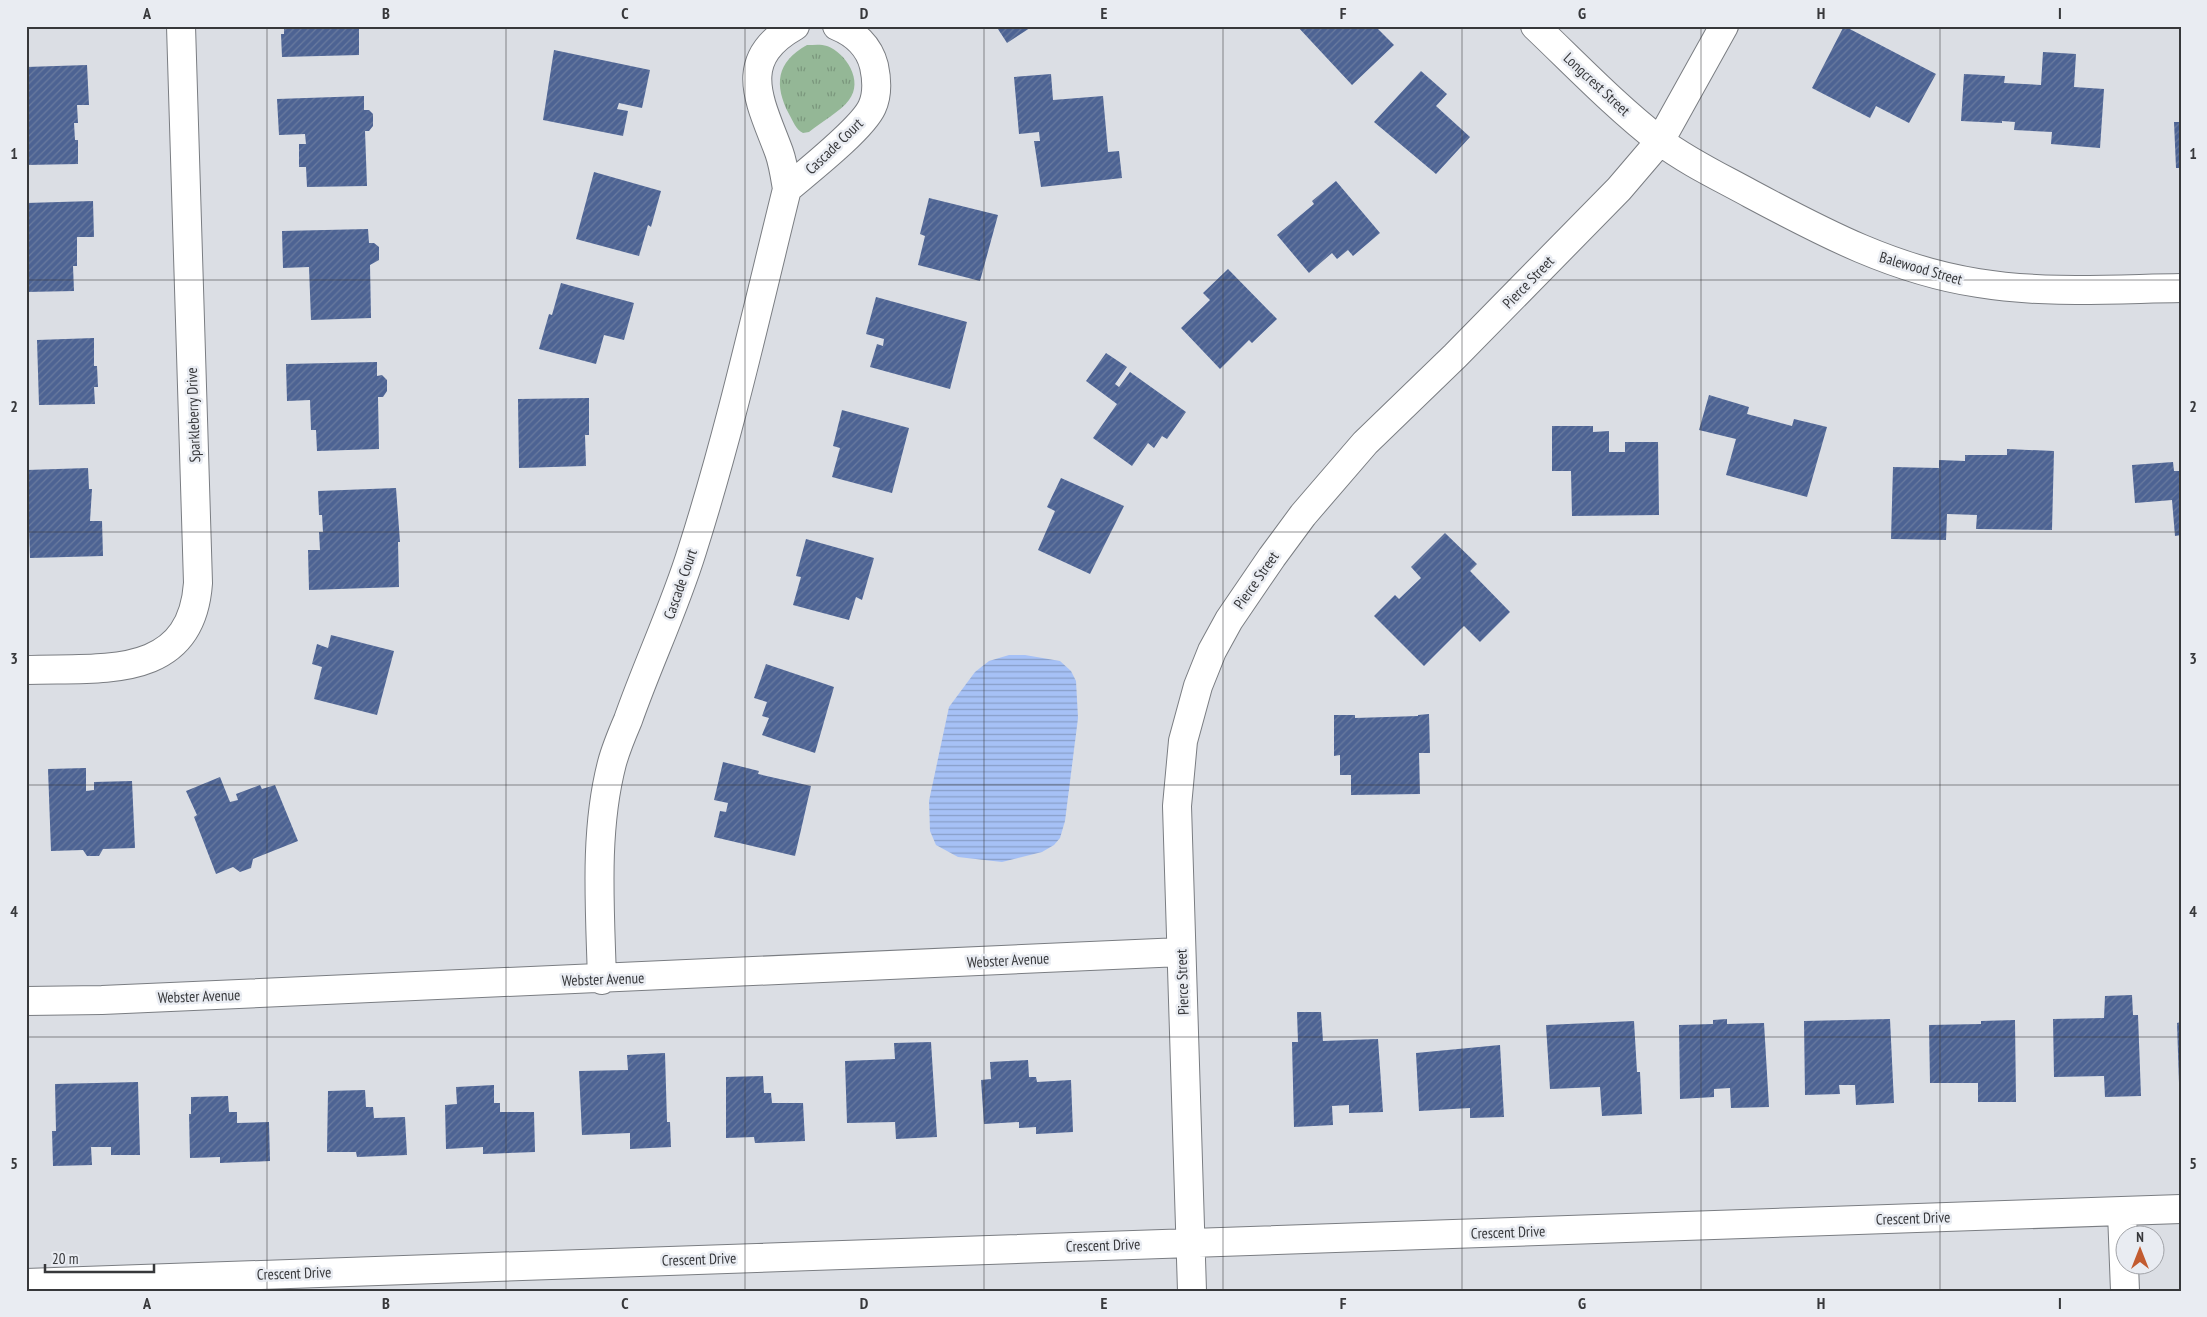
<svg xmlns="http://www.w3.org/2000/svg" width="2207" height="1317" font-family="'PT Sans Narrow',sans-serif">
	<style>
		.grass { fill: url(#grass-tufts) }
		.water { fill: url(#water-rules) }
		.building { fill: url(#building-hatch) }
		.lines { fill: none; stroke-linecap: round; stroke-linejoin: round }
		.minor-casing { stroke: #7a7d82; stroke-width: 30 }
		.minor { stroke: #fff; stroke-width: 28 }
		.grid { fill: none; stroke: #37383b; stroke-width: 1; stroke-opacity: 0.55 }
		.labels { text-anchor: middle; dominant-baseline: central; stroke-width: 5; stroke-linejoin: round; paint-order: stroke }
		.street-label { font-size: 15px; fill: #37383b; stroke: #e9ecf2 }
		.neatline { fill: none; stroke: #37383b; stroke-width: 2 }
		.grid-label { font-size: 16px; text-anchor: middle; font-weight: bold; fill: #37383b }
	</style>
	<defs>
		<pattern id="grass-tufts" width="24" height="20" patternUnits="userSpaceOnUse" patternTransform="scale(1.25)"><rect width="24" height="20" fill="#94b796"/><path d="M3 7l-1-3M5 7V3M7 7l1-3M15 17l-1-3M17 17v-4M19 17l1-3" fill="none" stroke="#7a967c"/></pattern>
		<pattern id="water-rules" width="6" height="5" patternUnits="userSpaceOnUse" patternTransform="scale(1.25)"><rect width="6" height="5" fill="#a6c1f6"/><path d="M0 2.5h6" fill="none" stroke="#889ec8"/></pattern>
		<pattern id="building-hatch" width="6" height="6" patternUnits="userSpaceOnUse" patternTransform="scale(1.25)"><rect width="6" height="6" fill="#4d6393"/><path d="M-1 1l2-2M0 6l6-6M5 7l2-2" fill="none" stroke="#6a7b9f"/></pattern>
	</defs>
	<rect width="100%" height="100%" fill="#dbdee4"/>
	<path class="grass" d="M807,45C814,45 821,44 827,46C846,53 864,81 849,100C841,111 820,123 809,132L803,133C796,130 793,121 789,114C774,85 776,62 807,45Z"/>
	<path class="water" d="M1009,655H1025L1060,661L1071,671L1076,681L1078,718L1065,821L1060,838L1054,845L1042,852L1002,862L958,857L936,845L930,831L929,801L949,707L975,672L989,661Z"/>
	<path class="building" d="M284,26H362V29H359V55L282,57L281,34H284Z
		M996,26H1033L1007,43Z
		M1297,26H1375L1394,45L1352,85Z
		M1844,26L1936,74L1909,123L1876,106L1870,118L1812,88Z
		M554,50L650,70L642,108L619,103L617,109L628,111L623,136L543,120Z
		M2043,52L2076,54L2074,87L2104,89L2100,148L2051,144L2052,132L2014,130L2015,122L2002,121V123L1961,121L1964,74L2005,76L2004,83L2041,85Z
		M87,65L89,105H77L78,123H74L75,140H78V164L26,165V67Z
		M1421,71L1447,94L1436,106L1470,137L1436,174L1374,122Z
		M1051,74L1053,100L1103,96L1108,152L1119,151L1122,178L1041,187L1034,141H1040L1039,132L1019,134L1014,77Z
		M364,96V110H369L373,114V126L369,131H365L367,186L307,187L306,167H299V144H306L305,134L279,135L277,99Z
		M2174,122H2181V168H2176Z
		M594,172L661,191L651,227L648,225L639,256L576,239Z
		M1336,181L1380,233L1353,256L1348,250L1337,259L1332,253L1309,273L1277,235L1314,204L1312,201Z
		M929,198L998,215L980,281L918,265L925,236L920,234Z
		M93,201L94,237H77V266H73L74,291L26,292V203Z
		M368,229L369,243H374L379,247V260L370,265L371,318L311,320L309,267L283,268L282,231Z
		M1228,269L1277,319L1252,343L1249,340L1220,369L1181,328L1210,300L1203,293Z
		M561,283L634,303L624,340L604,335L596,364L539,349L549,314L552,315Z
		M876,297L967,322L950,389L870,367L877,344L883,346L884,339L866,334Z
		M94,338V366H97L98,387H94L95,404L39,405L37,340Z
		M1106,353L1127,367L1115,384L1119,387L1130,372L1186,412L1167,439L1162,436L1154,448L1148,443L1132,466L1093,438L1117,404L1086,381Z
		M377,362V376L382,375L387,380V391L383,397H378L379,449L317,451L316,430H311L310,400L287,401L286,364Z
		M1709,395L1749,407L1747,414L1792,426L1794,419L1827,427L1807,497L1726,475L1736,439L1699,430Z
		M589,398V435H585L586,466L519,468L518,399Z
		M842,410L909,428L892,493L832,477L840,448L833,446Z
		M1552,426H1593V432L1609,431V452H1625V442H1658L1659,515L1572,516L1571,471H1552Z
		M2007,449L2054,451L2052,530L1976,529L1977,515L1947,514L1946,540L1891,539L1893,467L1939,468V460L1965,461V455H2007Z
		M2173,462L2174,471H2181V535L2175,536L2172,500L2135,503L2132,465Z
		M88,468L89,489H92L90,521H102L103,556L30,558L27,470Z
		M1061,478L1124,506L1090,574L1038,550L1055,511L1047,507Z
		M396,488L400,542H398L399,587L309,590L308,550H320L319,532H323L322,515H319L318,491Z
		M1445,533L1477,564L1470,571L1510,612L1480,642L1464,626L1424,666L1374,616L1395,595L1399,599L1421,578L1411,567Z
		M806,539L874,558L862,600L856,597L849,620L793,605L801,577L796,576Z
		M331,635L394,651L377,715L314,699L322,667L312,664L317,644L328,648Z
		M766,664L834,687L815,753L762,735L769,718L762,716L767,702L754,698Z
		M1429,714L1430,753H1419L1420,794L1351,795V775H1340V755L1334,756V715H1355V718L1418,716V715Z
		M723,762L759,771L758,774L811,786L795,856L714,837L720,811L726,812L728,803L714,800Z
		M86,768V791L94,790V782L132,781L135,848L103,849L99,856H87L83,850L51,851L48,769Z
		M220,777L230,802L238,800L236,794L260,785L262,789L275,785L298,841L253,859L251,868L240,872L233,867L216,874L194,817L197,815L186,791Z
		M2132,995L2133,1015H2138L2141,1096L2105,1097L2104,1076L2054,1077L2053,1019L2104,1018L2105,996Z
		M1297,1012H1321L1323,1041L1378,1039L1383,1112L1349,1113V1105L1332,1106L1333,1125L1294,1127L1292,1042H1298Z
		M1727,1019V1024L1764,1023L1769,1107L1731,1108L1730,1088L1714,1089V1097L1680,1099L1679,1025L1713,1024V1020Z
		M1890,1019L1894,1103L1856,1105L1855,1085H1839L1840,1094L1805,1095L1804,1021Z
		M2015,1020L2016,1102H1978V1083H1930L1929,1025L1981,1024V1021Z
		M1634,1021L1637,1072H1640L1642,1114L1602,1116L1600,1087L1550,1089L1546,1025Z
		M2181,1022V1083H2179L2177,1023Z
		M931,1042L937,1137L896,1139L895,1122L847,1123L845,1061L895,1059L894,1043Z
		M1500,1045L1504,1117L1470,1118V1108L1419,1111L1416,1053Z
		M665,1053L667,1122H670L671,1147L630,1149V1133L582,1135L579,1071L628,1070L627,1055Z
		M1028,1060L1029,1077H1036L1037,1082L1071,1080L1073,1132L1036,1134V1127L1019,1128V1122L984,1124L981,1080L991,1079L990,1062Z
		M763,1076L764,1093H771L772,1103H803L805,1141L755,1143L754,1137L726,1138V1077Z
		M138,1082L140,1155H111V1147H91L92,1165L53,1166L52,1131H56L55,1084Z
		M494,1085V1103H500V1112H534L535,1152L483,1154V1147L446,1149L445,1105L457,1104L456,1087Z
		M365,1090L366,1107H373L374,1118L405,1117L407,1155L357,1157L356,1152H327L328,1091Z
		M228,1096L229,1112H237V1123L269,1122L270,1161L220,1163V1157L190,1158L189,1114H191V1097Z"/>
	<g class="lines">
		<defs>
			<path id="minor" d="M1535,26C1576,65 1615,106 1660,141C1688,162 1720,177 1751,194C1824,233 1894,270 1978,283C2045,294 2113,289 2181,288
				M787,189C808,171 862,129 872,107C878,94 877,80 874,66C869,46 854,33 837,26
				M26,670C100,667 191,682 198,583L181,26
				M602,980C600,908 594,832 612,763C616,748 622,734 628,720C648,663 674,609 692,551C730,432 757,310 787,189C785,177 783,163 779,152C760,101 735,60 795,26
				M26,1001L102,1000L1181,952
				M2122,1212L2125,1291
				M26,1283L2181,1209
				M1192,1291L1177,806L1183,741L1198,686L1212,651L1229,620L1272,557L1303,515L1365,443L1455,356L1619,189L1660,141L1724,26"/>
		</defs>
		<use href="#minor" class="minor-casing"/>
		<use href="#minor" class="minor"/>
	</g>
	<path class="grid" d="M267,26V1291M506,26V1291M745,26V1291M984,26V1291M1223,26V1291M1462,26V1291M1701,26V1291M1940,26V1291M26,280H2181M26,532H2181M26,785H2181M26,1037H2181"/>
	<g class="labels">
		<g class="street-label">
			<text transform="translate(1597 84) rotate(43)">Longcrest Street</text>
			<text transform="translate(834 146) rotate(-44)">Cascade Court</text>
			<text transform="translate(1921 268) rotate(16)">Balewood Street</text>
			<text transform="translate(1528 282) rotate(-46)">Pierce Street</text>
			<text transform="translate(193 415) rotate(-92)">Sparkleberry Drive</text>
			<text transform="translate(1256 580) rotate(-55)">Pierce Street</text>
			<text transform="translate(680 584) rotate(-71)">Cascade Court</text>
			<text transform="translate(1008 960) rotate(-3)">Webster Avenue</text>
			<text transform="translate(603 979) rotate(-2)">Webster Avenue</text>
			<text transform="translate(1182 982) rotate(-92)">Pierce Street</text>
			<text transform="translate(199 996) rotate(-2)">Webster Avenue</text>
			<text transform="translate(1913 1218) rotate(-2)">Crescent Drive</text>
			<text transform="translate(1508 1232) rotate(-2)">Crescent Drive</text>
			<text transform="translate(1103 1245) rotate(-2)">Crescent Drive</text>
			<text transform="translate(699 1259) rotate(-2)">Crescent Drive</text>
			<text transform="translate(294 1273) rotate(-2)">Crescent Drive</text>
		</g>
	</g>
	<rect width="2207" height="1317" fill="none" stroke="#e9ecf2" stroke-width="55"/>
	<g transform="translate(2140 1250)"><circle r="24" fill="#e9ecf2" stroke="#a2a4a9"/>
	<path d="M0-4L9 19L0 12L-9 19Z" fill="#c25b30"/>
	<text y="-8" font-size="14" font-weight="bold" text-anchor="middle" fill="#37383b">N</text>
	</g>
	<path d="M45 1264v8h109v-8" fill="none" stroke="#37383b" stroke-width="2.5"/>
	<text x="52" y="1264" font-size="15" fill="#37383b" stroke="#e9ecf2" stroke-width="4" paint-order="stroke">20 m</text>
	<rect x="28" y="28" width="2152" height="1262" class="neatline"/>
	<g class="grid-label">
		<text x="147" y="19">A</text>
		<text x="386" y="19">B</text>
		<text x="625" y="19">C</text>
		<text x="864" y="19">D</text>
		<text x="1104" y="19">E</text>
		<text x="1343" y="19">F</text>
		<text x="1582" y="19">G</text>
		<text x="1821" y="19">H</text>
		<text x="2060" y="19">I</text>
		<text x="14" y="159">1</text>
		<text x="2193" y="159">1</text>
		<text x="14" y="412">2</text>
		<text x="2193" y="412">2</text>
		<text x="14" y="664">3</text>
		<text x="2193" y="664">3</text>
		<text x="14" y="917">4</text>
		<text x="2193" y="917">4</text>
		<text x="14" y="1169">5</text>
		<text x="2193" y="1169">5</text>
		<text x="147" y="1309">A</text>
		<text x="386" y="1309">B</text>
		<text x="625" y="1309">C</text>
		<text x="864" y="1309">D</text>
		<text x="1104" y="1309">E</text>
		<text x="1343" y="1309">F</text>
		<text x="1582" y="1309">G</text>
		<text x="1821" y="1309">H</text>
		<text x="2060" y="1309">I</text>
	</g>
</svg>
